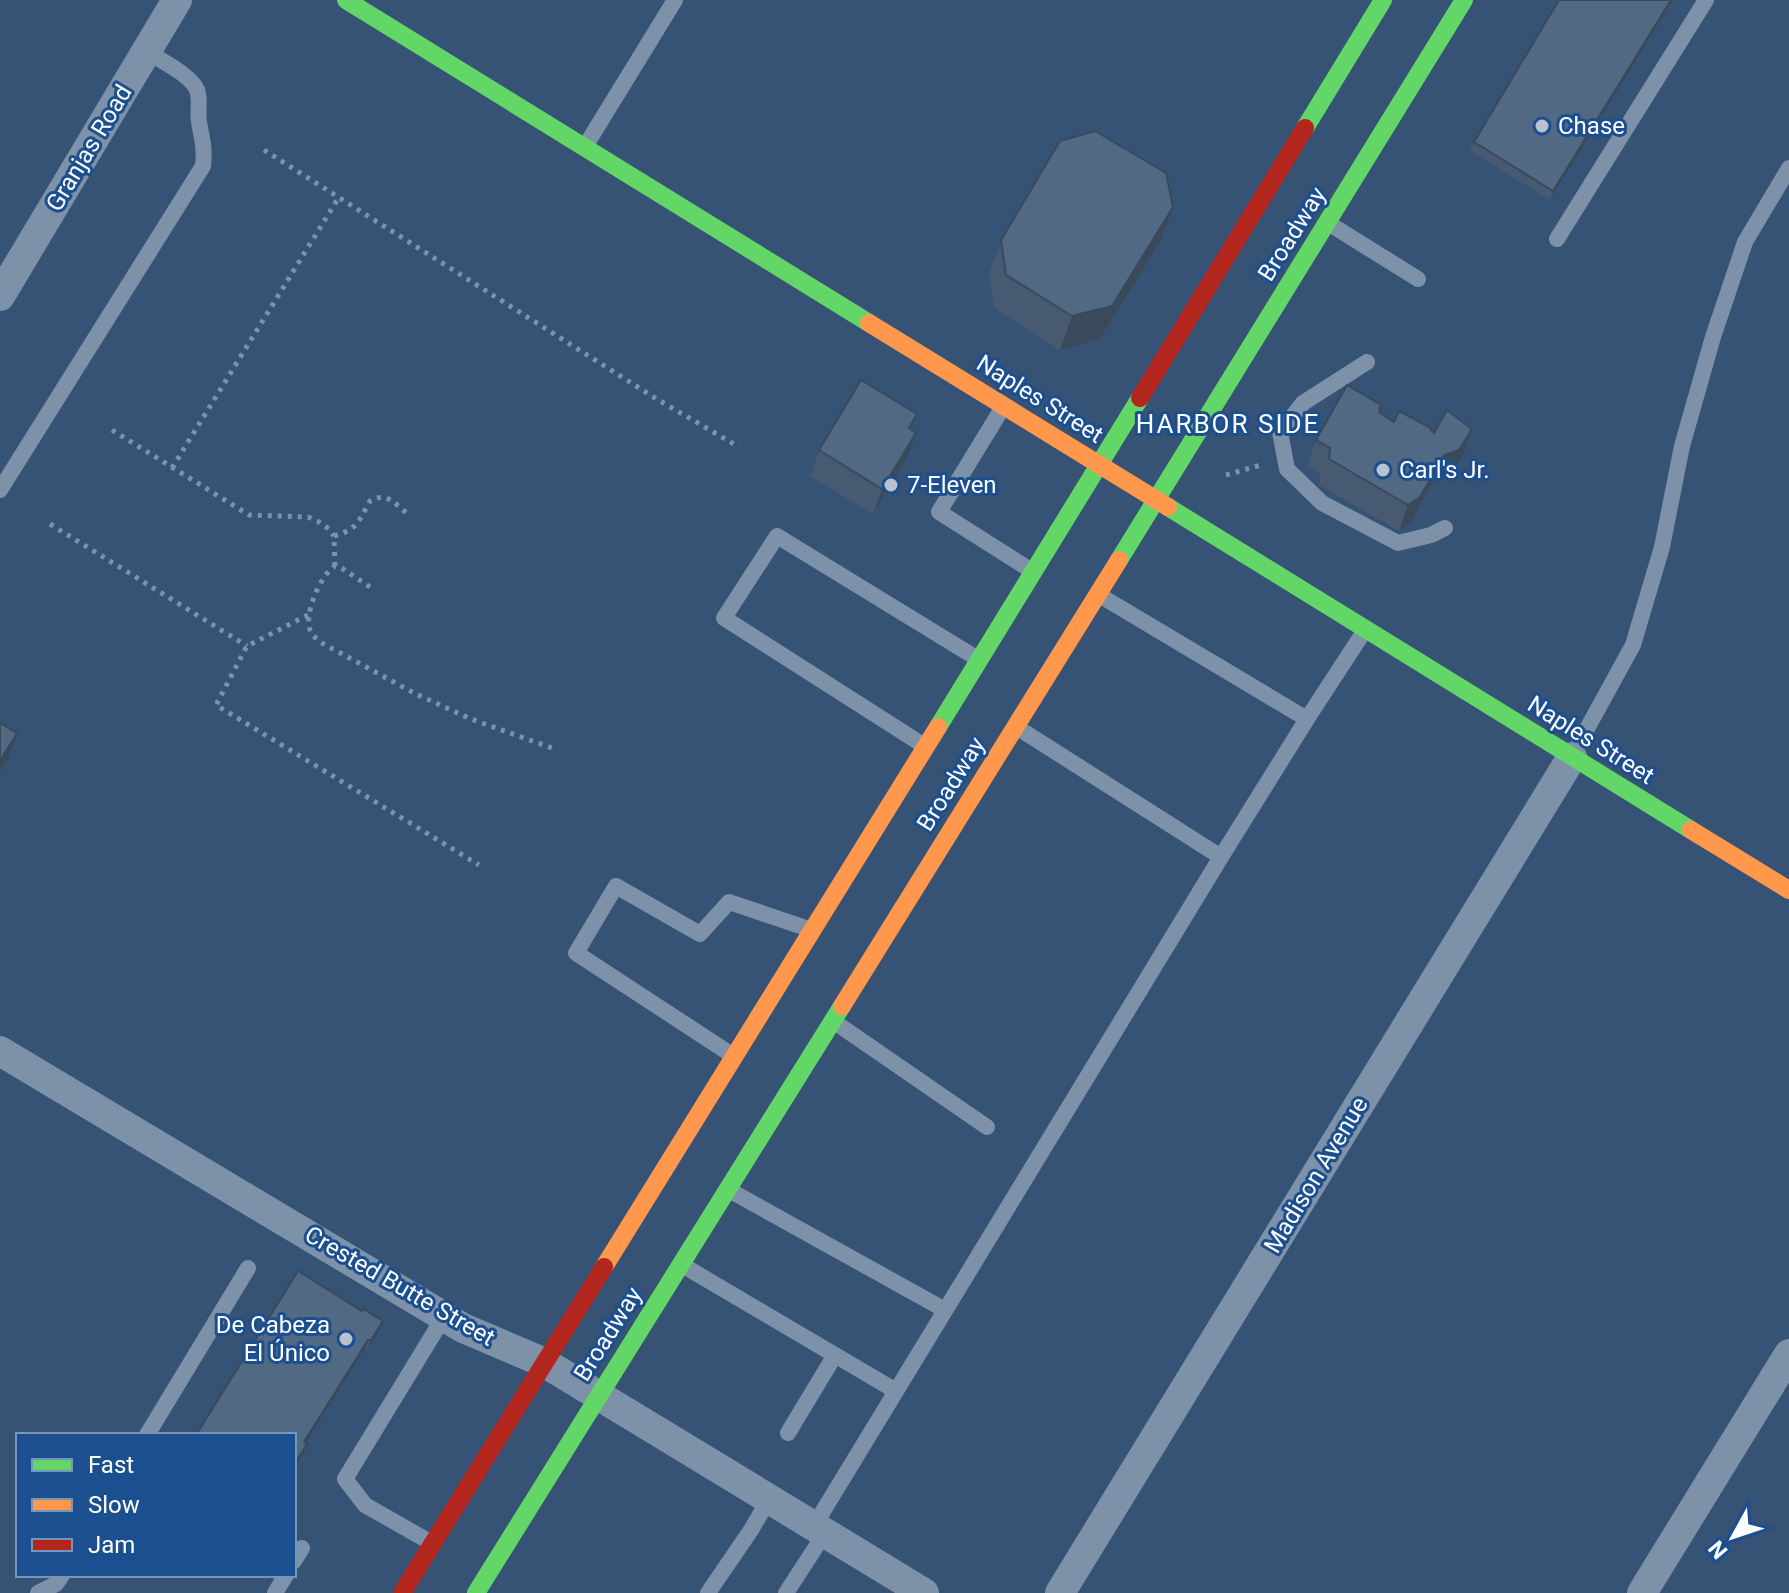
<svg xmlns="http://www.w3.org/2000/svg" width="1789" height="1593" font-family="Roboto,sans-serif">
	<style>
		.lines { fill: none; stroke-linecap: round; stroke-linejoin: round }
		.path { stroke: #7d92a8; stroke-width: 5; stroke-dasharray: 4 6; stroke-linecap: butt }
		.lane { stroke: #7d92a8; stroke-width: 16 }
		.street { stroke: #7d92a8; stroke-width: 30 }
		.fast { stroke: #63d668; stroke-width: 18 }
		.slow { stroke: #ff974d; stroke-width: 18 }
		.jam { stroke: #b3261e; stroke-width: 18 }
		.wall { fill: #475a72 }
		.shaded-wall { fill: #394a5c }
		.building { fill: #526984; stroke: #394a5c; stroke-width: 2 }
		.poi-dot { fill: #b9c2ce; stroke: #1b4f8f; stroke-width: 3 }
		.labels { text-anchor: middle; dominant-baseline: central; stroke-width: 6; stroke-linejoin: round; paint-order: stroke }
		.poi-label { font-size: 24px; fill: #fff; stroke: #1b4f8f; text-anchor: start }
		.street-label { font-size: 24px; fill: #fff; stroke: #1b4f8f }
		.neighbourhood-label { font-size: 26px; letter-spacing: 2px; fill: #fff; stroke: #1b4f8f }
	</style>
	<rect width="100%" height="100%" fill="#365274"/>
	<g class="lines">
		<path class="path" d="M264,150L655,398L739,447
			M112,430L249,515L308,517L319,522L329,529L334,536
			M172,468L339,197
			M1226,475L1261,465
			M50,524L247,646
			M335,566L334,536C358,529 358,522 370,501C387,491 395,504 408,514
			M370,587L340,567L335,566C321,574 302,616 311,632C313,636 317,639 320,642L414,693L471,719L552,748
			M308,615L247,646L216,705L479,865"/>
		<path class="lane" d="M586,145L675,0
			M1328,223L1418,279
			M1557,239L1706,0
			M1367,362L1303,403L1280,432L1287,469L1322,503L1398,543L1431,535L1445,528
			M1003,407L939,512L1032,571
			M0,490L203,166C205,148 202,139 199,122C197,111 201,100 197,90C191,75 160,60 146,51
			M1307,719L1365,630
			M1018,728L1221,857L1307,719L1099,595
			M923,745L724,618L777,536L978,659
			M1572,756L1633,645L1662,547L1682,446L1713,337L1745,242L1789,168
			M833,1021L987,1127
			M732,1055L576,953L616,886L700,934L729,902L809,929
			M729,1190L945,1310
			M684,1266L896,1391
			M788,1433L835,1355
			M147,1435L248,1268
			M814,1526L1221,857
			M430,1542L365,1505L345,1479L445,1315
			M294,1561L302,1548
			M38,1593L56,1584L62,1575
			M275,1593L286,1575
			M708,1593L751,1530L769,1499
			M786,1593L825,1533"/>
		<path class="street" d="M0,296L177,0
			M0,1051L463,1328L545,1363L924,1593
			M1060,1593L1572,757
			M1642,1593L1789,1354"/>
		<path class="fast" d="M346,0L869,323
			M1305,128L1383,0
			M1168,507L1691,830
			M1119,560L1464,0
			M938,727L1140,398
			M476,1593L842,1006"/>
		<path class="slow" d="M869,323L1168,507
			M1691,830L1789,890
			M842,1006L1119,560
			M604,1267L938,727"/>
		<path class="jam" d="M1140,398L1305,128
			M402,1593L604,1267"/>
	</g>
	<path class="wall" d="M1559,0H1673L1550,200L1470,151L1474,142Z
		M1001,240L1161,241L1100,339L1060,350L994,308L989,273Z
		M1379,412L1394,422L1434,433L1463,455L1449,476L1434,480L1410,523L1399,531L1319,485L1320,474L1307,465L1316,440Z
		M819,450L907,458L873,514L810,476Z
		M362,1311L380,1330L368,1349L365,1348L306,1443L304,1453L294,1469Z"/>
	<path class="shaded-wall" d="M1671,0H1673L1550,200L1553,191Z
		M1173,207L1161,241L1100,339L1060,350L1072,316Z
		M1472,429L1463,455L1449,476L1434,480L1410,523L1399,531L1408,505L1444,455Z
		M916,433L907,458L873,514L882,489Z
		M17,733L8,759L0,771V761Z
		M383,1321L380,1330L368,1349L371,1340Z
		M368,1340L365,1348L301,1451L304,1442Z
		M307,1444L304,1453L294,1469V1465Z"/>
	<path class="building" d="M1559,0H1671L1553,191L1474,142Z
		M1095,131L1166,173L1173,207L1112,306L1072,316L1006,275L1001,240L1060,141Z
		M861,380L917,414L909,428L916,433L882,489L819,450Z
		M1347,385L1381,405L1379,412L1394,422L1399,411L1429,427L1434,433L1447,410L1472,429L1459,450L1444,455L1420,497L1408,505L1329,459L1330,448L1316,440Z
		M0,723L17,733L0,761Z
		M298,1271L362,1311L363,1309L383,1321L371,1340H368L304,1442L307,1444L294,1465V1435H196Z"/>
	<g class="poi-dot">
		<circle cx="1542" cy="126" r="8"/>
		<circle cx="1383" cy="470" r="8"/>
		<circle cx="891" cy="485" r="8"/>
		<circle cx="346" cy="1339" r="8"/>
	</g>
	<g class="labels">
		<g class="poi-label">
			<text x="1558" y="126">Chase</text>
			<text x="1399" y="470">Carl's Jr.</text>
			<text x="907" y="485">7-Eleven</text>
			<text x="330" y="1325" text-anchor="end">De Cabeza<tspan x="330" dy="28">El Único</tspan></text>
		</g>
		<g class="street-label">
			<text transform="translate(89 148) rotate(-59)">Granjas Road</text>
			<text transform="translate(1292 234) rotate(-58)">Broadway</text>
			<text transform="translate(1040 399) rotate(32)">Naples Street</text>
			<text transform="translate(1591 740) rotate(32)">Naples Street</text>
			<text transform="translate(951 784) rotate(-58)">Broadway</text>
			<text transform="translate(1316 1175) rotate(-59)">Madison Avenue</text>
			<text transform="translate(400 1286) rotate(30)">Crested Butte Street</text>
			<text transform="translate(608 1334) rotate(-58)">Broadway</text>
		</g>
		<g class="neighbourhood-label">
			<text x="1228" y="424">HARBOR SIDE</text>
		</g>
	</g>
	<rect x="16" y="1433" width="280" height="144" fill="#1b4f8f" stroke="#7695bc" stroke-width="2"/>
	<rect x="32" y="1459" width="40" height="12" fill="#63d668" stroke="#7695bc" stroke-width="2"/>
	<text x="88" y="1473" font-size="24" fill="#ffffff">Fast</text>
	<rect x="32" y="1499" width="40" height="12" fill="#ff974d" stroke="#7695bc" stroke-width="2"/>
	<text x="88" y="1513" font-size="24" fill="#ffffff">Slow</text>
	<rect x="32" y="1539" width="40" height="12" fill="#b3261e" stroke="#7695bc" stroke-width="2"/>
	<text x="88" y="1553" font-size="24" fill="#ffffff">Jam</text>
	<g transform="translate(1733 1537) rotate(230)" stroke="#1b4f8f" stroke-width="6" paint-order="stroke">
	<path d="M0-6L14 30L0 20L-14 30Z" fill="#ffffff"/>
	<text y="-12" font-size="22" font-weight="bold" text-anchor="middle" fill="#ffffff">N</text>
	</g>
</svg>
